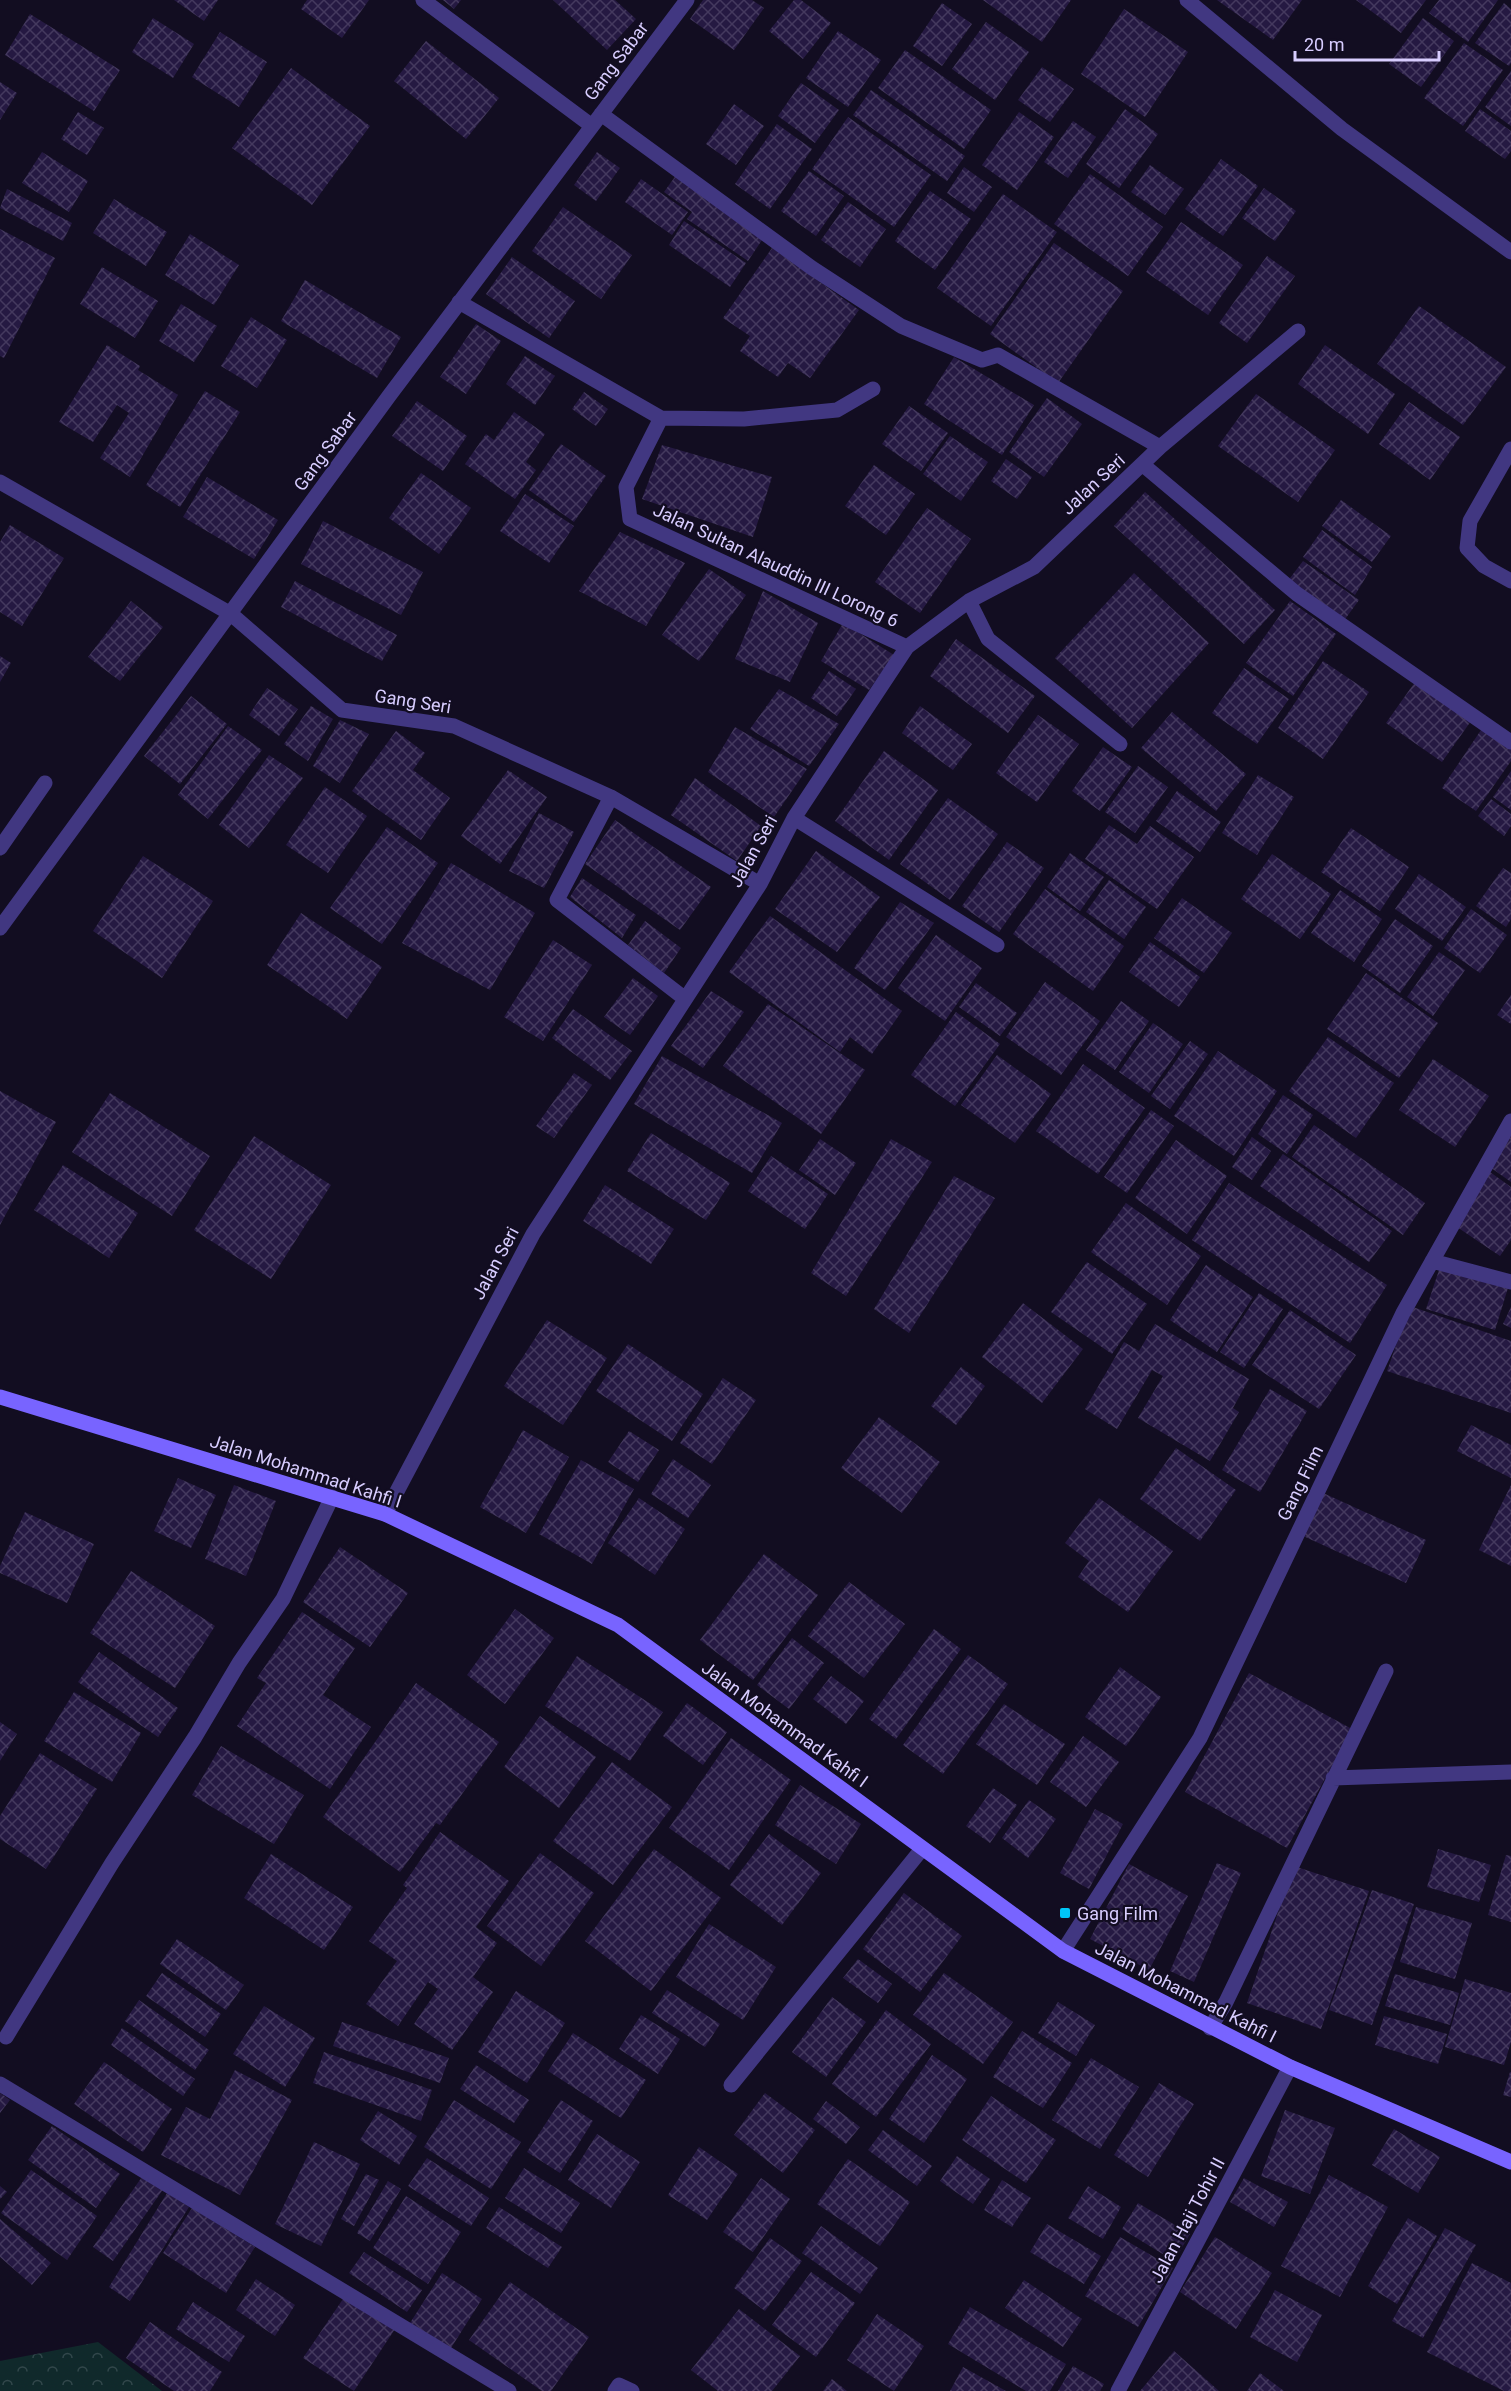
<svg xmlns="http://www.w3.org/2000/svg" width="1511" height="2391" font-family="Roboto,sans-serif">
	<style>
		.forest { fill: url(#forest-crowns) }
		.building { fill: url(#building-cross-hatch) }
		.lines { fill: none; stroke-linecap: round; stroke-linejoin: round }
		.service { stroke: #413781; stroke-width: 15 }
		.minor { stroke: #413781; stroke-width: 15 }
		.secondary { stroke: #7864ff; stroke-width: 15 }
		.poi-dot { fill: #00c6f8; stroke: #120d21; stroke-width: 2 }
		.labels { text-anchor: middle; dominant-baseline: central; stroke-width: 4.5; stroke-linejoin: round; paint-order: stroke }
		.street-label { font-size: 18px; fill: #d8cdff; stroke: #120d21 }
		.poi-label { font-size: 18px; fill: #d8cdff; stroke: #120d21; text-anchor: start }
	</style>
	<defs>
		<pattern id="forest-crowns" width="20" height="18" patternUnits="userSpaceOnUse" patternTransform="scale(1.5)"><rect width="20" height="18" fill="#10292b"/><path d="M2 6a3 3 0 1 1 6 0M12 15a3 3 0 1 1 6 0" fill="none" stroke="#32474b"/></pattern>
		<pattern id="building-cross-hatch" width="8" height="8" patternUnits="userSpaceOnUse" patternTransform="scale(1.5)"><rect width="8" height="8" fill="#251942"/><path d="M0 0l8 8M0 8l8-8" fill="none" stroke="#44395e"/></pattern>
	</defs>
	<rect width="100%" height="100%" fill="#120d21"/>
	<path class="forest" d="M98,2342L162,2391H0V2361Z"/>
	<path class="building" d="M174,0H218L204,21Z
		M307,0H369L342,38L301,9Z
		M443,0H461L454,9Z
		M553,0H615L636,19L607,50Z
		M703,0H752L764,8L734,50L690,19Z
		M794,0H801L831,23L803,59L769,31Z
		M983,0H1071L1042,42Z
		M1217,0H1302L1273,40Z
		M1356,0H1426L1401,33Z
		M1439,0H1498L1468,42L1429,13Z
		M942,3L972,24L942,66L913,46Z
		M1504,3L1511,9V63L1509,66L1475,43Z
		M1124,9L1188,52L1145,117L1081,74Z
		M30,14L120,70L94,111L5,55Z
		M153,18L194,44L173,78L132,52Z
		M1423,18L1454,41L1421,87L1389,64Z
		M986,22L1029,52L995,100L952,69Z
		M838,31L881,60L848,107L806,78Z
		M220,32L267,62L239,107L192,77Z
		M426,41L499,98L466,139L394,81Z
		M1464,43L1503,70L1463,126L1424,98Z
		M905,50L991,110L964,149L878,88Z
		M1042,67L1074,89L1050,122L1018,100Z
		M291,68L370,126L312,205L232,148Z
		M1511,71V126L1485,107Z
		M0,82L17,93L0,120Z
		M801,83L839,110L815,143L778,116Z
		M871,90L965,156L947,181L853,115Z
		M734,104L764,126L736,165L706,144Z
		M1125,109L1158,134L1119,188L1086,164Z
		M1480,109L1511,131V151L1505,159L1465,131Z
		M78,112L104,128L87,155L61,139Z
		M1019,112L1054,137L1017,190L982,165Z
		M848,117L931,175L894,227L812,169Z
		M1073,121L1096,137L1068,178L1044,162Z
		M777,124L812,149L770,209L735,184Z
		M42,152L88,181L69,212L22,183Z
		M597,152L620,168L596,201L574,185Z
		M1221,159L1258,186L1223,236L1185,209Z
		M1150,165L1184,189L1165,215L1131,192Z
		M964,167L992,187L974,212L947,193Z
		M809,171L844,196L816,236L781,211Z
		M677,174L766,234L748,261L687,219L692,212L664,192Z
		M1090,174L1163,227L1128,276L1054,224Z
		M641,179L688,212L672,235L625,202Z
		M1264,188L1296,211L1275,241L1242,218Z
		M7,189L72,223L63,241L0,208Z
		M930,191L971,219L935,270L895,241Z
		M1003,194L1057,232L991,326L937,288Z
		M114,199L167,232L146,266L93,233Z
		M848,202L886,229L860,267L821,240Z
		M563,207L632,255L601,299L532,251Z
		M684,221L746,263L730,287L669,245Z
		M1181,222L1243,265L1208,315L1146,272Z
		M0,229L55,258L4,358L0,356Z
		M190,234L239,265L214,305L165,275Z
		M1054,243L1123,291L1058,383L990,334Z
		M772,248L859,310L810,378L788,363L778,377L740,351L750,336L723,318Z
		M1267,256L1295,276L1247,343L1219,323Z
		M512,257L575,301L549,338L486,294Z
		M102,267L158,301L135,338L80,304Z
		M305,280L401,337L377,378L281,321Z
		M181,304L217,326L194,362L159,341Z
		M1419,306L1506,367L1463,425L1377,364Z
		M251,317L287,340L257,388L221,366Z
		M476,324L501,341L466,394L440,377Z
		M107,345L140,366L138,370L178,395L130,477L100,458L129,413L117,405L93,442L59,422Z
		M1325,345L1395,394L1368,434L1298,384Z
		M525,356L555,376L535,405L506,384Z
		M954,357L1034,405L1002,455L924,404Z
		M205,391L240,412L180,507L146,485Z
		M584,392L608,409L596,426L572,409Z
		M1256,394L1335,450L1298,502L1218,446Z
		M1047,398L1082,424L1044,477L1009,452Z
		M417,401L467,436L443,471L392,436Z
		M1409,402L1460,437L1430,480L1379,444Z
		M909,406L948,433L921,471L882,444Z
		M514,412L545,434L526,462L536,470L515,499L465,464L486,434L494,440Z
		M950,436L988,462L961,501L923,474Z
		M561,444L606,476L574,522L529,490Z
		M662,445L772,477L753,537L642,499Z
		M1006,459L1032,477L1017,499L991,481Z
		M874,465L915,494L886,535L845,506Z
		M421,473L471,508L439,554L389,518Z
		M207,477L278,520L254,559L183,517Z
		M1145,492L1275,610L1244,644L1114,526Z
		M525,494L574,526L549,563L500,531Z
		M1341,500L1391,536L1372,562L1322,526Z
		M927,508L971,539L920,613L875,582Z
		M323,521L423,572L401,615L301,564Z
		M10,525L64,558L22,626L0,612V542Z
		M1322,530L1372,567L1355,595L1303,557Z
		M620,532L685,563L646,626L579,591Z
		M1303,561L1359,600L1343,622L1287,582Z
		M709,569L746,595L699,661L662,635Z
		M1134,573L1209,643L1132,728L1055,658Z
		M295,581L397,635L382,661L281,607Z
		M763,591L818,623L790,682L735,659Z
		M131,601L163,627L120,681L88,657Z
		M1290,601L1336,634L1293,696L1246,663Z
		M843,623L894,655L869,690L821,661Z
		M956,639L1035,696L1008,733L930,676Z
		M0,656L11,663L0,682Z
		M1323,661L1369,692L1323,759L1278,728Z
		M1244,668L1289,699L1257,744L1212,713Z
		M829,671L856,689L837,716L811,698Z
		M1415,682L1471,721L1442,762L1386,723Z
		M267,688L298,709L279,736L249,715Z
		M779,689L839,724L809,766L750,729Z
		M191,696L227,724L180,784L144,756Z
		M311,706L333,719L308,761L284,744Z
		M920,706L972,744L953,770L902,733Z
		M1172,712L1246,774L1216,811L1141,748Z
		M1038,715L1079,744L1037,802L996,773Z
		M340,720L369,734L340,783L313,766Z
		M228,726L262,750L208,819L178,795Z
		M735,727L807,769L774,817L708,772Z
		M1483,727L1511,747V761L1476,811L1442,788Z
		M396,731L425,753L413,770L450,798L421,840L352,791Z
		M1103,747L1132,767L1100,811L1072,791Z
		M884,751L938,790L889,860L835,821Z
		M269,755L303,778L249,848L219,825Z
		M1138,766L1168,787L1135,833L1105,812Z
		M508,770L547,797L500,864L461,836Z
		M1511,771V810L1493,797Z
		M1258,775L1294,797L1257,855L1222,833Z
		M695,778L761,826L737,861L671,815Z
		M325,787L367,816L328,873L286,845Z
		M1177,791L1221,822L1200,852L1156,821Z
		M948,798L998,834L950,900L900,864Z
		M1491,799L1511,814V826L1504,836L1478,816Z
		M539,813L574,832L544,888L509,871Z
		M615,820L711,887L680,930L585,864Z
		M1109,825L1137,844L1150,826L1194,857L1157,909L1085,859Z
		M387,827L438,863L382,944L330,908Z
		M1351,828L1409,867L1380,911L1321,872Z
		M1007,842L1044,868L999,932L962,906Z
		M816,851L880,897L837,952L775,909Z
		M1070,853L1104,877L1080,911L1047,887Z
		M1272,854L1331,894L1300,939L1241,899Z
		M143,856L213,901L162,978L93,931Z
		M451,863L535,913L490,990L402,943Z
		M1503,868L1511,873V919L1506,927L1476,906Z
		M1419,874L1466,907L1442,941L1395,909Z
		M582,878L636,915L622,938L570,897Z
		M1109,880L1146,907L1124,939L1086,912Z
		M1045,889L1124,946L1093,991L1013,934Z
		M1340,890L1382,919L1354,962L1311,933Z
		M1182,898L1232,933L1204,973L1154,938Z
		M900,902L934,923L885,990L854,968Z
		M1471,909L1507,935L1480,973L1444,948Z
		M301,913L382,967L347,1019L267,965Z
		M770,916L902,1011L872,1054L850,1037L840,1052L729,972Z
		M1395,919L1433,946L1400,993L1362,966Z
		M645,921L681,948L664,973L628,945Z
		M936,935L982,968L945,1021L898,988Z
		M553,940L592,965L543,1041L504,1017Z
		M1150,942L1200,977L1179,1007L1129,972Z
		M1439,952L1465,970L1433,1016L1407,997Z
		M1366,973L1438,1023L1399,1078L1327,1029Z
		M633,978L658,996L630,1035L604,1017Z
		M1045,982L1100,1021L1061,1075L1006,1037Z
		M976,983L1017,1013L1000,1036L959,1007Z
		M711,991L744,1012L703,1068L671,1046Z
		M1511,995V1024L1497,1015Z
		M1121,1001L1149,1021L1115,1070L1086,1050Z
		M768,1004L865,1070L821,1134L723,1066Z
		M573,1009L632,1051L610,1080L552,1038Z
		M956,1012L1000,1044L955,1106L911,1075Z
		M1153,1023L1183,1044L1149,1093L1119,1072Z
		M1328,1037L1394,1083L1356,1138L1289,1091Z
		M1190,1041L1208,1054L1170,1109L1151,1096Z
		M1218,1051L1277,1091L1234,1156L1174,1116Z
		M997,1055L1051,1094L1015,1143L961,1105Z
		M662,1056L782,1123L752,1173L634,1104Z
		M1433,1059L1489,1096L1455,1147L1399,1110Z
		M1083,1064L1145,1108L1098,1174L1036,1131Z
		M574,1073L592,1085L554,1138L536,1126Z
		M0,1091L56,1122L0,1225Z
		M110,1093L210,1156L172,1216L72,1152Z
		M1283,1095L1313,1115L1287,1154L1258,1134Z
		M1151,1110L1174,1126L1127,1193L1104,1177Z
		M1314,1125L1425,1203L1403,1235L1292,1157Z
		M651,1133L730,1183L706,1220L627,1171Z
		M1508,1135L1511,1137V1182L1487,1165Z
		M254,1136L331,1185L271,1279L194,1230Z
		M1252,1137L1271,1151L1252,1180L1232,1167Z
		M820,1139L856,1163L835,1195L799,1170Z
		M891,1139L932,1162L846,1296L811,1273Z
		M1176,1140L1227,1176L1187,1234L1135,1198Z
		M1283,1154L1392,1231L1369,1262L1260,1186Z
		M771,1156L828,1194L805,1229L748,1191Z
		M63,1165L138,1213L109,1258L34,1210Z
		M1490,1172L1511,1187V1240L1500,1256L1454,1225Z
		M954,1176L995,1198L909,1333L874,1309Z
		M1229,1183L1387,1285L1350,1343L1192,1240Z
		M605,1185L674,1229L651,1264L583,1221Z
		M1126,1203L1201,1256L1167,1305L1091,1252Z
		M1087,1262L1147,1304L1112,1354L1051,1312Z
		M1206,1265L1253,1297L1217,1352L1170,1320Z
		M1440,1267L1508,1288L1495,1330L1426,1309Z
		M1259,1293L1283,1309L1244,1368L1220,1352Z
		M1023,1303L1083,1349L1042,1403L982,1357Z
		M1410,1306L1511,1341V1413L1387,1371Z
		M1511,1307V1328L1503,1324Z
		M1290,1310L1356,1355L1319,1409L1252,1365Z
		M547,1320L607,1358L563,1425L504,1386Z
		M1155,1324L1249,1379L1233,1408L1239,1412L1210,1461L1138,1418L1163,1376L1152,1370L1117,1429L1085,1409L1124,1342L1139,1351Z
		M628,1344L703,1394L672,1441L596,1391Z
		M961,1367L985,1386L956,1425L931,1406Z
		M723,1378L756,1400L712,1464L680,1443Z
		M1270,1389L1307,1411L1260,1492L1222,1470Z
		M879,1417L940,1462L902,1513L841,1468Z
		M1471,1425L1511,1445V1478L1457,1451Z
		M523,1430L569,1457L526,1533L480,1507Z
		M629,1431L659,1450L638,1482L608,1462Z
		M1176,1448L1236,1490L1200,1541L1140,1499Z
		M673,1459L711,1485L688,1518L651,1494Z
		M581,1460L634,1489L592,1564L539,1534Z
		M178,1478L216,1495L191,1548L154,1531Z
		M234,1485L276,1501L246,1576L205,1559Z
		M1511,1485V1566L1479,1550Z
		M1321,1492L1426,1540L1406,1583L1301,1535Z
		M639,1498L685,1529L655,1575L608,1543Z
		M1099,1498L1173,1551L1128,1612L1078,1577L1089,1561L1065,1543Z
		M25,1512L94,1544L67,1603L0,1573V1566Z
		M340,1547L408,1593L370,1647L303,1602Z
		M764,1554L818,1595L753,1680L700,1640Z
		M131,1571L215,1626L175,1688L90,1633Z
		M849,1582L905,1624L864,1678L808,1636Z
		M515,1609L554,1638L505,1704L467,1675Z
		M302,1612L355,1648L323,1695L371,1727L330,1789L237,1726L266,1683L257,1678Z
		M934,1629L961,1649L896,1739L869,1719Z
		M792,1638L824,1663L789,1709L757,1685Z
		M99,1652L178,1708L158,1737L78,1682Z
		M968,1655L1008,1684L943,1774L903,1745Z
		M577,1656L663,1712L630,1761L545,1706Z
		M1120,1667L1161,1697L1126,1746L1085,1717Z
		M1249,1673L1352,1729L1287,1848L1185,1792Z
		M831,1676L864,1701L846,1724L813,1699Z
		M416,1683L499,1742L440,1825L436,1823L400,1872L323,1817Z
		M74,1692L141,1733L112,1782L44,1741Z
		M687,1703L727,1732L703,1765L663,1736Z
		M1004,1704L1065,1744L1037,1785L976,1744Z
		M540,1716L596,1757L559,1808L504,1767Z
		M0,1722L17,1734L0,1761Z
		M1083,1736L1119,1762L1086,1807L1050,1782Z
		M731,1738L791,1780L729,1870L669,1828Z
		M221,1746L304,1795L274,1844L192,1795Z
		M40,1753L97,1789L46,1869L0,1839V1816Z
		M612,1762L672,1807L613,1885L553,1841Z
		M800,1785L861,1824L836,1864L775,1825Z
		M993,1788L1017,1805L990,1843L966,1826Z
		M1029,1800L1056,1819L1028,1858L1002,1838Z
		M1095,1809L1123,1824L1089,1889L1060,1873Z
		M440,1832L509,1881L476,1927L497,1943L473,1977L493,1992L452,2050L414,2024L438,1989L428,1982L398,2026L366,2004L397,1961L369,1941L407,1888L403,1885Z
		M769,1834L821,1873L782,1925L730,1885Z
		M654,1849L721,1898L651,1991L585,1941Z
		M1438,1849L1491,1865L1479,1902L1427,1887Z
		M540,1853L594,1893L541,1966L487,1926Z
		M271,1854L353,1907L324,1950L244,1898Z
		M1506,1855L1511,1856V1922L1488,1915Z
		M1217,1863L1241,1873L1194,1982L1170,1971Z
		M1129,1864L1188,1896L1149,1970L1090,1939Z
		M1294,1866L1369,1891L1321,2029L1247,2003Z
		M1372,1890L1414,1904L1372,2025L1329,2010Z
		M904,1893L962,1936L920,1992L863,1949Z
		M1416,1907L1472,1923L1455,1979L1400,1962Z
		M709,1924L776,1967L743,2020L676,1977Z
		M177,1939L244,1985L226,2010L160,1964Z
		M858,1959L892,1984L878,2003L843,1978Z
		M162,1973L221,2014L205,2037L146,1996Z
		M944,1973L1013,2022L983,2064L913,2015Z
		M1395,1974L1459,1993L1450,2025L1385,2006Z
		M1465,1979L1511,1993V2042L1504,2065L1445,2047Z
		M667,1990L720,2024L705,2047L652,2013Z
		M516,1991L565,2023L527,2083L478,2052Z
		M832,1997L866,2022L826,2077L792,2052Z
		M139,2000L209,2050L195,2070L125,2021Z
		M1058,2002L1095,2025L1076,2056L1038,2033Z
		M264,2006L315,2038L285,2087L233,2054Z
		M886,2010L931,2044L876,2117L832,2084Z
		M641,2015L680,2039L658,2074L619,2049Z
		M1384,2016L1447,2034L1438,2064L1375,2045Z
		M342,2022L449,2058L440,2083L333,2046Z
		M122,2028L195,2079L183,2096L111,2045Z
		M1022,2031L1072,2063L1043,2108L993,2077Z
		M573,2033L646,2080L621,2118L548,2071Z
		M324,2052L432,2090L421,2121L313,2083Z
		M932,2055L967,2079L924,2143L889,2119Z
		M1091,2058L1139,2087L1100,2149L1052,2120Z
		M104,2062L172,2109L143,2152L74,2104Z
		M476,2065L529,2100L514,2123L460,2089Z
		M235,2070L292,2100L240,2195L161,2155L186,2107L210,2119Z
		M1510,2072H1511V2097L1503,2095Z
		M1159,2083L1194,2104L1148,2177L1114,2155Z
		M0,2093L10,2100L0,2113Z
		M765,2093L815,2130L783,2173L734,2135Z
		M991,2096L1056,2140L1026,2183L962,2140Z
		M454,2100L521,2142L491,2189L424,2147Z
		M561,2100L593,2121L560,2173L527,2152Z
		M826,2101L860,2127L846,2144L813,2119Z
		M1285,2110L1335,2128L1310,2194L1261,2176Z
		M378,2111L417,2136L399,2165L360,2140Z
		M52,2126L120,2174L96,2208L28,2160Z
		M1394,2129L1440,2157L1418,2193L1372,2165Z
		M883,2130L932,2166L917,2186L868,2150Z
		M597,2134L640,2162L611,2208L568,2180Z
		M314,2142L360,2164L321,2246L275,2224Z
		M699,2147L738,2174L707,2220L668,2195Z
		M957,2156L990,2179L973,2204L940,2181Z
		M427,2158L489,2198L471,2226L408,2186Z
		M848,2159L910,2202L880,2246L817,2204Z
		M524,2168L580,2203L561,2233L505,2198Z
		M31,2170L97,2216L67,2260L1,2213Z
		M144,2174L164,2188L113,2261L93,2247Z
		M366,2174L379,2180L354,2226L341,2219Z
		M1329,2175L1388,2207L1340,2297L1281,2266Z
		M761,2178L790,2199L753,2252L723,2232Z
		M1244,2178L1288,2202L1274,2227L1230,2202Z
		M1002,2180L1031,2198L1012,2227L984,2210Z
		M388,2181L401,2189L370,2241L357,2233Z
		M0,2186L7,2192L0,2199Z
		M1088,2186L1121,2207L1103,2239L1068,2218Z
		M167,2193L189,2207L130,2301L109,2287Z
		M406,2196L461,2232L428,2284L373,2248Z
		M1138,2203L1190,2234L1174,2261L1122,2229Z
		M499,2207L562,2247L548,2268L486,2228Z
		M192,2208L255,2247L226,2293L163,2253Z
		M1408,2218L1437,2236L1397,2304L1368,2286Z
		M0,2219L51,2263L32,2285L0,2257Z
		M1047,2224L1101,2256L1084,2284L1030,2252Z
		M821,2226L878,2268L860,2294L802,2253Z
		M1445,2228L1476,2245L1423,2338L1392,2321Z
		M1120,2237L1173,2268L1138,2327L1085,2296Z
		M1215,2237L1272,2273L1236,2329L1180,2292Z
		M770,2238L802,2261L765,2311L734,2288Z
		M364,2252L422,2290L407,2312L349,2273Z
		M1472,2263L1511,2283V2391H1504L1427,2352Z
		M811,2272L855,2303L816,2357L772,2325Z
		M442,2273L482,2299L451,2348L410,2323Z
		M256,2279L295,2305L275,2336L236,2310Z
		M1024,2280L1082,2319L1063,2347L1005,2308Z
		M510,2282L589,2337L551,2391H542L469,2340Z
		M1275,2290L1322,2315L1297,2362L1250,2337Z
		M345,2296L395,2329L354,2391L303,2358Z
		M193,2302L245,2336L229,2362L176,2329Z
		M970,2307L1066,2364L1050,2391H1026L948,2344Z
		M739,2309L800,2356L772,2391H718L691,2370Z
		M877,2314L924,2346L894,2391L847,2360Z
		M150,2322L222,2372L210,2391H174L126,2358Z
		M1174,2351L1219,2391H1140Z
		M1073,2366L1104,2384L1100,2391H1058Z
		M963,2367L1006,2391H950Z
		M1260,2373L1284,2391H1247Z
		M832,2379L847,2391H823Z"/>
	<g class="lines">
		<path class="service" d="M0,848L45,783"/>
		<path class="minor" d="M423,0L592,126
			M1187,0L1342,129L1511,252
			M601,114L812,268L901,326L982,360L998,355L1160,447
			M459,302L661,418L744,419L837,410L873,389
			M661,418L626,487L630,519L907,647
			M1511,449L1470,521L1467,548L1484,566L1511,581
			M1142,464L1297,594L1511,742
			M0,482L231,614L342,710L454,726L611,797L760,884
			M969,601L988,639L1120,744
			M611,797L557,900L684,998
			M794,818L997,945
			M0,928L389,396L687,0
			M1432,1261L1511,1282
			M385,1514L533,1234L760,884L794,818L907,647L969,601L1034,567L1160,447L1298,331
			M1333,1778L1511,1772
			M1063,1951L1200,1738L1403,1313L1511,1121
			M1210,2028L1226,2002L1386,1671
			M6,2037L112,1863L195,1737L239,1663L283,1599L332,1497
			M0,2084L509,2391
			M731,2085L922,1849
			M615,2391L619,2385L632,2391
			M1118,2391L1290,2067"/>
		<path class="secondary" d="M0,1397L385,1514L618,1625L1063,1951L1290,2067L1511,2162"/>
	</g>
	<rect class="poi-dot" x="1059" y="1907" width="12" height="12" rx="3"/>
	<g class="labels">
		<g class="street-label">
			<text transform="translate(616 61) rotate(-53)">Gang Sabar</text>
			<text transform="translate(325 451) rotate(-54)">Gang Sabar</text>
			<text transform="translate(1093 484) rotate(-43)">Jalan Seri</text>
			<text transform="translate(776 565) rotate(25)">Jalan Sultan Alauddin III Lorong 6</text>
			<text transform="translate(413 701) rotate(9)">Gang Seri</text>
			<text transform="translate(753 851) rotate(-61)">Jalan Seri</text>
			<text transform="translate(495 1263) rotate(-62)">Jalan Seri</text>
			<text transform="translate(306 1471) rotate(18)">Jalan Mohammad Kahfi I</text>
			<text transform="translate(1300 1483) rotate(-64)">Gang Film</text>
			<text transform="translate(785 1724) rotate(36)">Jalan Mohammad Kahfi I</text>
			<text transform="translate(1186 1992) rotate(27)">Jalan Mohammad Kahfi I</text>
			<text transform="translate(1187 2220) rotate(-62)">Jalan Haji Tohir II</text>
		</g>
		<g class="poi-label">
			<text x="1077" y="1913">Gang Film</text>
		</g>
	</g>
	<path d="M1295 51v9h144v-9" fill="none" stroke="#d8cdff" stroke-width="3"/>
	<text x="1304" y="51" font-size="18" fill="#d8cdff" stroke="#120d21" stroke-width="4.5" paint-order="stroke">20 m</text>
</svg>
